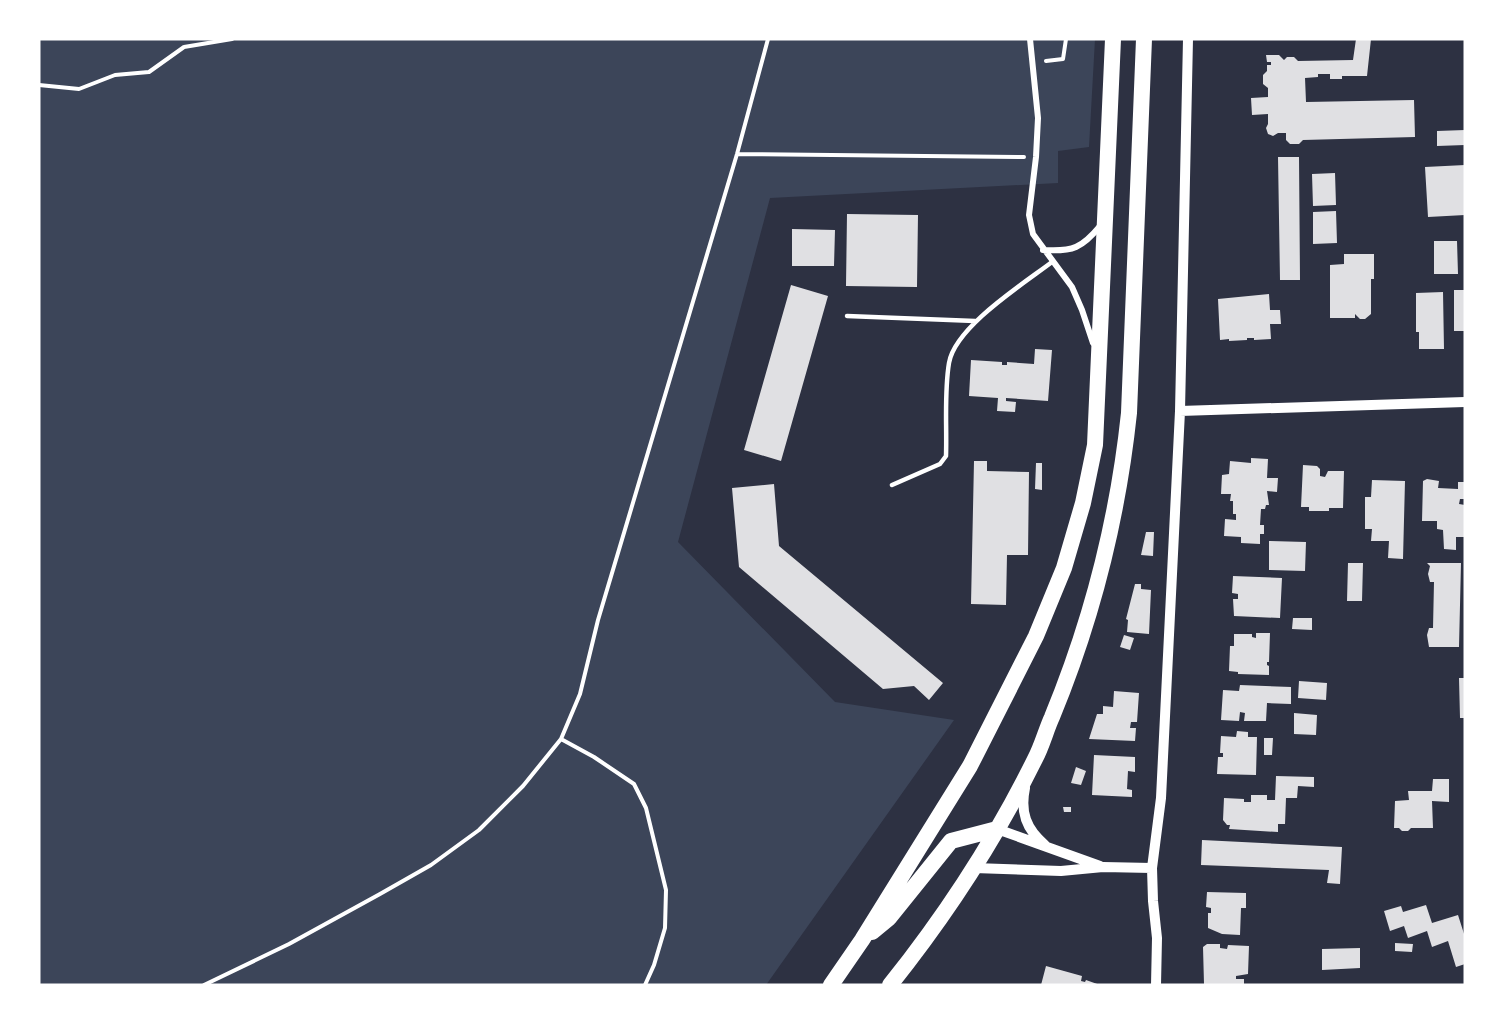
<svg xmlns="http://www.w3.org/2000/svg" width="1504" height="1024" font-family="'Alegreya Sans',sans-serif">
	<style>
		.green { fill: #3c4559 }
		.building { fill: #e0e0e3 }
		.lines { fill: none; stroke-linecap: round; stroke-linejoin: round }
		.path { stroke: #fff; stroke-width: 4 }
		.service { stroke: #fff; stroke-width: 4.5 }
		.minor { stroke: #fff; stroke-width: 6 }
		.tertiary { stroke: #fff; stroke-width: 10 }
		.trunk { stroke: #fff; stroke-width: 16 }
	</style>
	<rect width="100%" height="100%" fill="#2d3142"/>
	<path class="green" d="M39,39H1095L1089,147L1058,151V183L770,198L678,542L835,702L954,720L766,985H39Z"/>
	<path class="building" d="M1356,39H1371L1367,76H1342V79H1330V74H1318V77L1305,78L1306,102L1414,100L1415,137L1303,140L1299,144H1290L1286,140V133H1278L1273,136L1268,134L1266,128L1268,124V114L1252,115L1251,98L1268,97V88L1263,84V75L1267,71V65H1271V62H1267L1266,55H1279L1284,60L1287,57H1294L1298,61L1353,60Z
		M1465,130V145L1437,146V131Z
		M1278,157H1299L1300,280H1280Z
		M1465,165V215L1428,217L1425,167Z
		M1335,173L1336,205L1313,206L1312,174Z
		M1336,211L1337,243L1313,244V212Z
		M847,214L918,215L917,287L846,286Z
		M792,229L835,230L834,266H792Z
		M1434,241H1457L1458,274H1434Z
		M1344,254H1374V279H1371V314L1365,319H1360L1355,314V318H1330V265L1344,264Z
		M791,285L828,296L781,461L744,450Z
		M1454,290H1465V331H1454Z
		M1443,292L1444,349H1419V332H1416V293Z
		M1269,294L1270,310H1280L1281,324H1270L1271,339L1254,340V338H1247V340L1229,341V339L1220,340L1218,299Z
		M1035,349L1052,350L1048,401L1006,398V401L1016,402L1015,412L997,411L998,398L969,396L971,360L1002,362V365H1007V362L1034,364Z
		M1251,458L1268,459L1267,478H1278L1277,492L1267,491L1269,505H1266L1265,509H1261L1260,525H1264V534H1260V544L1241,543V537L1224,536L1225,519L1236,520V514H1233V501H1230L1231,494H1221L1222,475L1229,474L1230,461L1251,463Z
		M974,461H987V471L1029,472L1028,555H1007L1006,605L971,604Z
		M1036,463H1042V490L1035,489Z
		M1303,465L1317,466L1320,469V476L1325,477L1328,471H1344L1343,508H1329V511H1309V507H1301Z
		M1427,479L1439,481L1438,488L1458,489V482H1465V499H1460L1459,504L1465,505V537H1456V550L1444,549L1443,530L1437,529V521H1422L1423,481Z
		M1372,480L1405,481L1403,559L1388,558L1389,541H1371L1372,529H1365V497H1371Z
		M774,484L779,546L943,683L929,700L914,686L883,689L739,567L732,488Z
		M1146,532H1154L1153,556L1141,555Z
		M1269,541L1306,542L1305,571L1269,570Z
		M1348,563H1363L1362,601H1347Z
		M1427,563H1461L1459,647H1429L1427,635L1429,628H1433L1434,582H1430L1428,574L1430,566Z
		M1233,576L1282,578L1280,618L1234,616L1233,599H1238V594L1232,593Z
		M1135,584H1141V589L1151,590L1149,634L1127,632L1128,620L1126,619Z
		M1293,618H1312V630L1292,629Z
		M1256,633H1270L1269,662H1267V665L1269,666V675L1238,674V672L1229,671L1230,646H1234V634H1252V637L1256,638Z
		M1124,635L1134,638L1130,650L1120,647Z
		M1459,678H1465V718H1460Z
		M1299,681L1327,683L1326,700L1298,698Z
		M1240,685L1291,687V704L1267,703L1266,721H1244L1245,713L1240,712L1239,721L1221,720L1223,690L1239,691Z
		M1114,691L1139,693L1137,722H1131L1130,728H1136L1135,741L1089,739L1097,714H1103V706L1113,707Z
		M1294,713L1317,715L1316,735L1294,734Z
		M1237,731L1248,732V737H1257L1256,775L1217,774L1218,757H1223V753H1220L1221,736L1236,737Z
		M1264,738H1273L1272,755H1264Z
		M1094,755L1135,757V772L1128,771L1127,789L1132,790V797L1092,795Z
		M1076,767L1086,771L1081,785L1071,783Z
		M1276,776L1314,777V787L1298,786L1297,798H1286L1285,824H1278V832L1229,829L1230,825H1227L1223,820L1224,798L1244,799V802H1251V795H1267V800H1275Z
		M1433,779H1449V802L1432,801L1433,828H1411L1408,831H1402L1399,828H1394L1395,801L1409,800L1408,791H1432Z
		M1063,807H1071V812H1064Z
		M1202,840L1342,847L1340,884L1327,883L1329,870L1201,865Z
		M1207,892L1246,893V908H1241L1240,935L1222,934L1208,928V913H1211V908L1206,907Z
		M1426,905L1432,923L1458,915L1465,937V964L1456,967L1448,941L1432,947L1427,931L1408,938L1404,926L1390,931L1384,911L1401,906L1403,912Z
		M1395,943L1413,944L1412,952L1395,951Z
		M1207,944H1220V948L1227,949L1228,945L1249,946L1248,974L1236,976V979H1244V985L1204,984L1203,947Z
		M1360,948V968L1322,970V949Z
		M1046,966L1082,976L1081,981L1085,982L1086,980L1100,985H1041Z"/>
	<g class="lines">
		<path class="path" d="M1046,61L1063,59L1066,39
			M39,85L79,89L115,75L149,72L184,47L232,39
			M737,154L1024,157
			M561,739L594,757L634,784L646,808L666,890L665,928L654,965L645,985
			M204,985L289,944L380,894L431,865L479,830L523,786L561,739L580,694L598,620L737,154L768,39"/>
		<path class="service" d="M847,316L975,321
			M892,485L940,464L946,456C947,426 944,393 949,363C955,327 1023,284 1052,262"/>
		<path class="minor" d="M1030,39L1038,118L1036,157L1029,215L1033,234L1072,287L1082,310L1093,343
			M1043,250C1073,252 1082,248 1101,225"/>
		<path class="tertiary" d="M1180,411L1465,402
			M1025,788C1020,812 1026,829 1045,845
			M997,829L1100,866
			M974,868L1061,871L1103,867L1152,868
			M1156,985L1157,938L1153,901L1152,868L1161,798L1180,411L1188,39"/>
		<path class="trunk" d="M872,932L889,918L951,841L997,829
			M831,985L862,940L970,766L1036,636L1064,568L1083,503L1095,445L1113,39
			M890,985C946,915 995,840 1035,759C1042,746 1046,730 1052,717C1092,620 1118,517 1129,413L1144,39"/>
	</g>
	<rect width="1504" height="1024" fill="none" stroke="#ffffff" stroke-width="81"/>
</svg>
